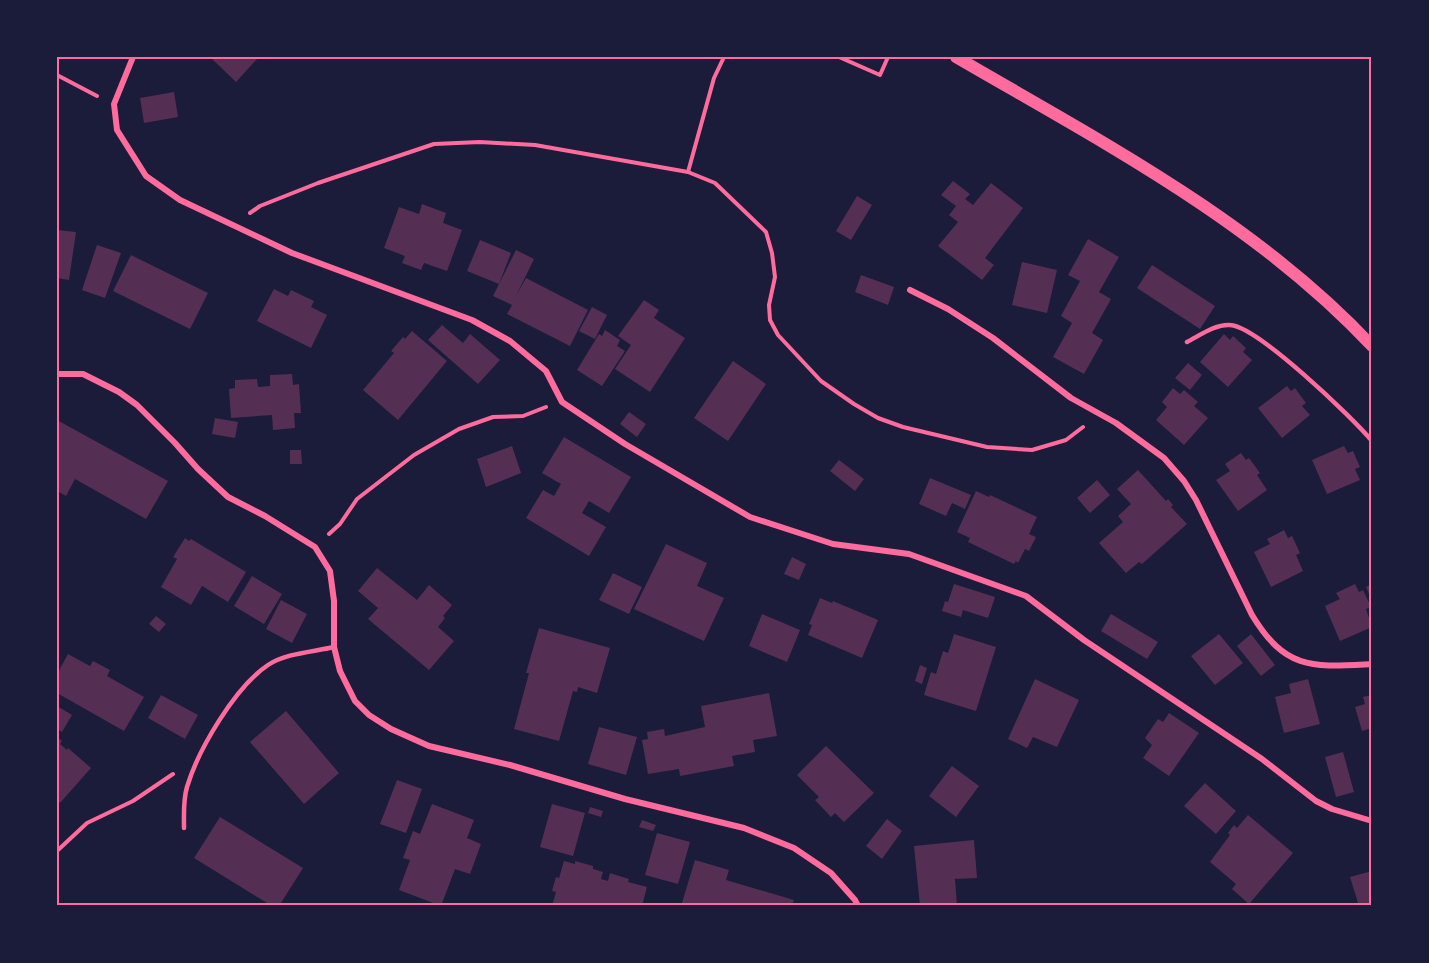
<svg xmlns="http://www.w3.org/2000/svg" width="1429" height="963" font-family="'Noto Sans',sans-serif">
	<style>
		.building { fill: #542f53 }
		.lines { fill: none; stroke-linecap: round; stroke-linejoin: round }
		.path { stroke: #ff6b9d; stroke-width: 4 }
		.service { stroke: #ff6b9d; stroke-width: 4.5 }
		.minor { stroke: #ff6b9d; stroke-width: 6 }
		.secondary { stroke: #ff6b9d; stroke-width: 12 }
		.neatline { fill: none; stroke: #ff6b9d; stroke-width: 2 }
	</style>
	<rect width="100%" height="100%" fill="#1b1b3a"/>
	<path class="building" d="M210,57H255L257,59L236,82Z
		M174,92L178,117L144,123L140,98Z
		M953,181L970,194L965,199L973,205L991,183L1023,208L985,258L994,265L982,280L938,246L958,222L949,215L956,206L941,195Z
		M857,196L872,205L851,240L836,231Z
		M422,204L446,213L443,223L462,230L447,271L424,263L421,270L402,263L405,256L384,248L399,207L419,214Z
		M57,230L76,232L69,280L57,278Z
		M1088,239L1119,257L1099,292L1111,299L1092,333L1103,340L1084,374L1053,357L1072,323L1061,316L1080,281L1068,275Z
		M480,240L511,253L499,284L467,271Z
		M97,245L121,253L105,298L82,290Z
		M516,250L534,259L516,296L526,278L588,310L570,346L507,314L512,305L493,296Z
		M131,255L208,293L190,329L113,291Z
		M1022,262L1057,270L1047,313L1012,305Z
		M1152,265L1215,306L1200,329L1137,288Z
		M861,275L894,287L888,305L855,292Z
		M274,289L288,296L291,290L314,301L311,307L327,315L311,348L257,321Z
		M644,300L659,310L654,318L685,338L650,392L615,369L631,345L618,336Z
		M592,307L607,315L595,339L579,331Z
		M442,325L463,343L470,334L500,360L478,384L428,340Z
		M605,330L620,340L617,346L625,351L602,386L577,370L599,334L602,336Z
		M412,331L447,361L398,420L363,390L394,353L391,351L403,337L405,339Z
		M1224,334L1230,340L1233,336L1246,348L1243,352L1252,360L1228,387L1200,362Z
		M733,361L766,384L728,441L694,418Z
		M1188,363L1202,375L1190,390L1175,378Z
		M292,374L293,385L299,384L301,413H294L295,428L273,430L272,415L231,418L229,389L235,388V380L257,379L258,387L270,386V375Z
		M1287,386L1291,391L1295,388L1306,403L1302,406L1310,415L1282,438L1258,408Z
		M1173,388L1180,394L1184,390L1198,402L1194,406L1208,418L1184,445L1156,420L1167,407L1162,402Z
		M629,412L646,424L637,437L620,424Z
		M215,418L238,422L235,438L212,434Z
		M57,420L168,481L146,519L75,479L66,496L57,491Z
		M564,437L631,477L609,513L589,501L582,513L606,527L589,556L526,518L543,490L554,496L561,484L542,473Z
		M512,446L521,473L486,487L477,459Z
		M1344,446L1348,453L1353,451L1360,467L1355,469L1360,480L1327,494L1312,460Z
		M290,450H301L302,464H290Z
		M1241,453L1246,460L1249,458L1260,473L1257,475L1267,490L1238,511L1216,480L1230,471L1225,464Z
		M839,460L864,479L855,491L830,471Z
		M1138,470L1166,501L1168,499L1173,505L1171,507L1187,524L1142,564L1139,562L1126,573L1099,543L1123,522L1118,516L1131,504L1117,489Z
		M930,478L971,495L965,509L952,503L946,516L919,504Z
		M1097,480L1110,495L1090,513L1077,498Z
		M976,491L989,497L990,495L1037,517L1029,534L1036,537L1029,551L1025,549L1018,563L1016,561L1014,564L968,542L970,538L957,532Z
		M1284,530L1288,538L1292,536L1300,553L1296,555L1303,571L1271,587L1254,552L1270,544L1267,539Z
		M185,538L189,541L191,539L246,572L228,602L202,586L191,605L161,587L177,559L173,557Z
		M666,544L707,563L697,586L724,598L704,641L634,609Z
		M792,557L806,564L799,580L784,574Z
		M377,568L417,600L429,585L452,605L443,616L445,618L438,627L454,641L429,670L368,619L378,608L358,591Z
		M613,573L642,587L629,614L599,600Z
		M252,576L282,594L264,624L234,606Z
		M954,584L995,597L988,618L963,610L961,617L942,611L945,601L948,602Z
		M1355,584L1359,592L1363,590L1371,607L1366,609L1372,627L1340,641L1325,606L1340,599L1336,593Z
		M1372,584V601L1366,587Z
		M820,598L832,603L833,601L878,620L862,658L808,635L812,625L809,624Z
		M281,600L307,614L292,643L266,629Z
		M762,614L800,630L787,662L749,646Z
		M1111,614L1158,642L1147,659L1101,631Z
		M156,616L166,624L159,632L149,624Z
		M539,628L610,648L597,693L578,687L577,692L573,691L559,741L514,729L529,673H526Z
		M954,634L996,647L976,711L924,695L931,672L936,674L943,651L948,653Z
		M1219,634L1243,663L1215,685L1191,656Z
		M1251,634L1275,665L1261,676L1237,646Z
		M68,654L90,666L93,661L110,670L107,676L144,697L124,731L57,693V674Z
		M920,665L927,668L922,684L915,681Z
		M1035,679L1079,700L1057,747L1033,737L1027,748L1008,739Z
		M1308,679L1320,724L1284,733L1275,697L1291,693L1289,684Z
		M769,693L777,736L753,740L755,752L732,756L734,766L680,776L679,769L648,774L642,740L648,739L647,732L664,729L665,736L705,727L701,706Z
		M161,695L198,715L185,739L148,718Z
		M1372,695V728L1362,731L1355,707L1365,704L1363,697Z
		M57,706L72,715L62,732L57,729Z
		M286,711L339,773L304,804L250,742Z
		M1169,713L1199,733L1169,776L1143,758L1152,745L1145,738L1158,719L1163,722Z
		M599,727L637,737L626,775L588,764Z
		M57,737L62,741L60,744L67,750L68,748L91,768L60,803L57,800Z
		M826,746L874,793L844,822L835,813L831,817L815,800L819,797L797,775Z
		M1343,752L1354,792L1336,797L1325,757Z
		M952,766L979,786L956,817L929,796Z
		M397,780L422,789L406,833L380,824Z
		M1205,783L1236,811L1216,834L1184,806Z
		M432,804L474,820L467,838L481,844L470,874L455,869L441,906L399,890L410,860L403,858L413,831L420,834Z
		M552,804L585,813L573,856L540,847Z
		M590,807L603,811L601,817L588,813Z
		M1248,815L1293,853L1249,904L1232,889L1236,884L1210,862L1230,835L1228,833L1234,825L1237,828Z
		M220,817L303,868L279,906H272L194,858Z
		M887,819L902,831L882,859L866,846Z
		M642,820L656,825L653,831L639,827Z
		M657,833L690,842L678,884L645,875Z
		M974,840L977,878L955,879L957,906H920L914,846Z
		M695,860L729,870L726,880L794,900L792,906H681Z
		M564,861L575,864V861L593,866V869L603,872L601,879L608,881L610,873L629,879L628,882L647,887L642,906H552L556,892L552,891L556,877L559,878Z
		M1372,871V906H1359L1350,877Z"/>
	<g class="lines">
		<path class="path" d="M839,57L880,75L888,57
			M57,75L97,96
			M688,172L714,78L724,57
			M250,213L260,206L318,183L434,144L480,142L535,145L688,172L715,183L766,232L772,253L775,277L769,305L770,320L778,335L821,381L854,404L878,418L903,427L987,447L1032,450L1066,440L1083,427
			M329,534L340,524L357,499L414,455L459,429L493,417L523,416L546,407
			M57,851L87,823L133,801L173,774"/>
		<path class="service" d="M1187,342C1199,336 1215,324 1230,325C1257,326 1352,417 1372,441
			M184,828C184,814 183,800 187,787C198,750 235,687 268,665C286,653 313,652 334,647"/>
		<path class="minor" d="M133,57L114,104L117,130L146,176L180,200L292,253L472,320L510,341L546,371L562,402L625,444L750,517L833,544L909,554L1026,596L1084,640L1262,759L1316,801L1332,809L1372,821
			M910,290L948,309L993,338L1071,398L1116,423L1164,458L1184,481L1196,500L1252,615C1286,671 1313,667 1372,664
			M57,374H83L119,392L137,405L175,443L198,469L228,497L265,516L315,547L330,571L334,601V647L340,671L355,701L369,715L391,729L429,746L510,765L625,799L744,828L794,848L831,873L855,900L858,906"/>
		<path class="secondary" d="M956,57C1102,142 1256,222 1372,346"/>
	</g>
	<rect width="1429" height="963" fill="none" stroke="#1b1b3a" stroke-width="117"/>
	<rect x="58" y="58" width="1312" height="846" class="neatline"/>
</svg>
